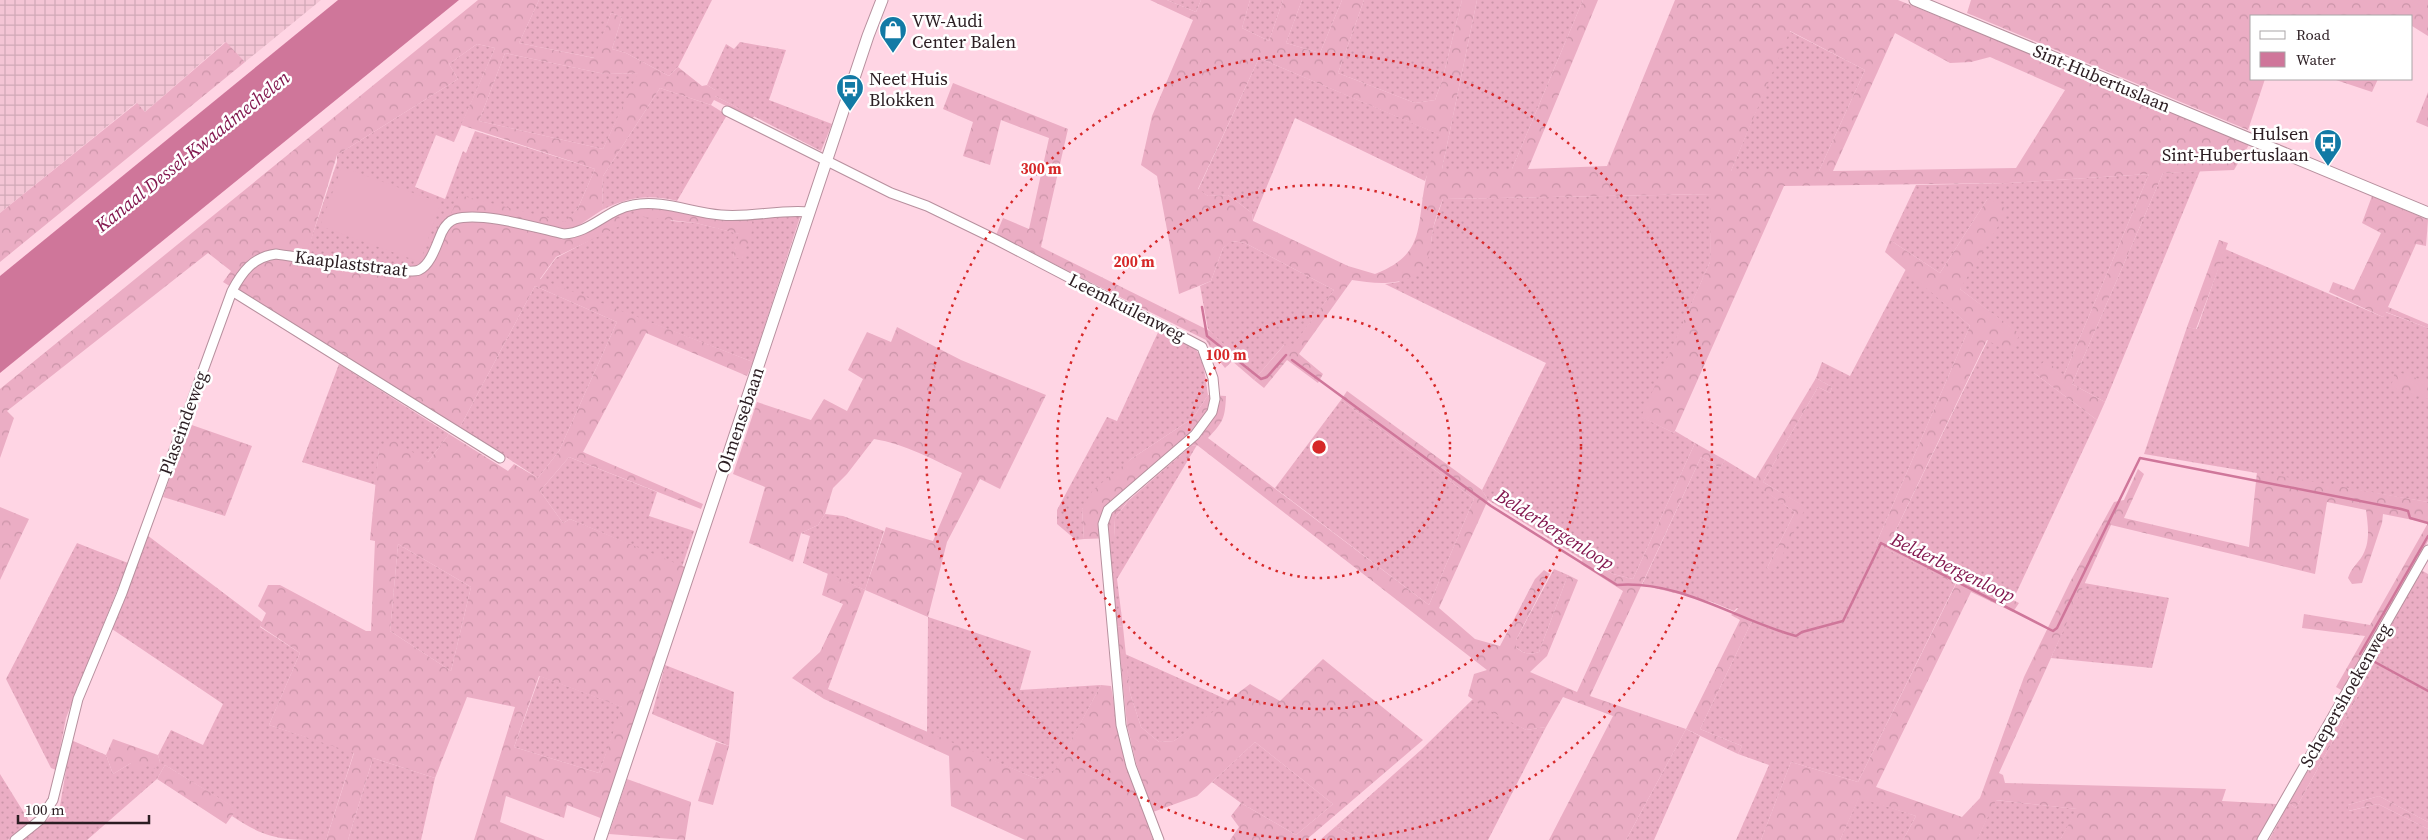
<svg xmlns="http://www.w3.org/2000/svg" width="2428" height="840" font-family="'Source Serif 4',serif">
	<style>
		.industrial { fill: url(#industrial-grid) }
		.grass { fill: url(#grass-dots) }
		.forest { fill: url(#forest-crowns); fill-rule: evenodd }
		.garden { fill: #ebadc4 }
		.water { fill: #cf769a }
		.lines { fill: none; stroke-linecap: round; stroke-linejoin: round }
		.stream { stroke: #cf769a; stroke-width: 2.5 }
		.street-casing { stroke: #b7909e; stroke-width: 11 }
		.secondary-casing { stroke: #b7909e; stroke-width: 13 }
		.street { stroke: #fff; stroke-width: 9 }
		.secondary { stroke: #fff; stroke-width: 11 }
		.ring { fill: none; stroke: #d62828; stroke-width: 2.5; stroke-dasharray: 2.5 5 }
		.labels { text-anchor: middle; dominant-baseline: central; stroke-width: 5; stroke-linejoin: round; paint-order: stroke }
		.poi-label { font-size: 18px; fill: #2b1d22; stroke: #fff; text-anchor: start }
		.street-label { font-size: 18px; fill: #2b1d22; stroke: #fff }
		.water-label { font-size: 19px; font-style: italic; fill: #83184f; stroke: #fff }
		.centre { fill: #d62828; stroke: #fff; stroke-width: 2.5 }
		.ring-label { font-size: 15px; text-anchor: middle; font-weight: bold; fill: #d62828; stroke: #fff; stroke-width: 5; stroke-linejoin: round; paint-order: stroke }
	</style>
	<defs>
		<pattern id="industrial-grid" width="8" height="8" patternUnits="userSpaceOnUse" patternTransform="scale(1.25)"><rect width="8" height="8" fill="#f4c5d5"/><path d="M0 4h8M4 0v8" fill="none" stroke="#d1a9b7"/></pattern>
		<pattern id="grass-dots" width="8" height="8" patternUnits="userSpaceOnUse" patternTransform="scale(1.25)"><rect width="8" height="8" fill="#ebadc4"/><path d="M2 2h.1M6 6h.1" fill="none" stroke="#ca94a8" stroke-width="1.8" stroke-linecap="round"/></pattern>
		<pattern id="forest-crowns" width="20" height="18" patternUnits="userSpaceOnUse" patternTransform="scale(1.25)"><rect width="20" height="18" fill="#ebadc4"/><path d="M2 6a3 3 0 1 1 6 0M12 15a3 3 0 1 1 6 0" fill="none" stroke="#ca94a8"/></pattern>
	</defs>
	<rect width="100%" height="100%" fill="#ffd5e4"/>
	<path class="industrial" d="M0,0H321L245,62L225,42L145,112L136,103L0,213Z"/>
	<path class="grass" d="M539,0H712L678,67L669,76L626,53L612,49L622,17L611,13L595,58L519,43Z
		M1167,0H1201L1196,12Z
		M1250,0H1283L1269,41L1242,28Z
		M1302,0H1342L1320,53L1286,43Z
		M1364,0H1462L1442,81L1435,100L1415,103L1338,73Z
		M1477,0H1583L1512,169H1442Z
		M1789,31L1865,70L1819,171H1731Z
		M740,42L786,50L769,100L832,124L821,151L715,96V90L707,85L726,44L734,49Z
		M477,44L495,48L454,142L436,135L415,187L445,199L463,151L466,153L475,131L595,169L578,208L565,223L428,267L424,272L304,260L337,162V155L458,79L449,64Z
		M505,53L605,74L639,73L603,149L479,121Z
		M1259,58L1441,135L1425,181L1295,118L1253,220L1252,213L1228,195L1208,196L1198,190Z
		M660,88L711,105L727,115L677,201C649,194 628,197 602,210L603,176Z
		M2200,171L2105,402L2072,384L2163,173Z
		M2149,174L2064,375L2034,373L2097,420L2013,600L1891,540L1988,340L2019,334L1960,289L1988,198L1940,273L1890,240L1916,185L2010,183Z
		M1712,194L1710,262L1642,417L1674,433L1675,431L1695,443L1633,579L1613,574L1585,556L1583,560L1488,500L1482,490L1546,363L1385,284L1399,282L1431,243L1433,228L1443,199Z
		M642,206L672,221L696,223L740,234L733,257L742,258L751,217L801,214L753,362L540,280L556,258L588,241L617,211Z
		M1231,241L1245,243L1334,290L1291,349L1284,345L1254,380L1232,361L1229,350L1208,329L1200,286L1211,281L1223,248Z
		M2225,249L2383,317L2385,312L2428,328V502L2144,454L2187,327L2197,329Z
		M1906,269L1970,326L1876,544L1956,583L1858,782L1791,762L1761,840H1736L1769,765L1738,754L1742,746L1700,729L1753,619L1737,608L1734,611L1712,602L1642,585L1701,457L1720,468L1725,460L1756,479L1754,483L1795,512L1767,568L1774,571L1805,507L1763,482L1818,387L1830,393L1832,387L1816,378L1822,362L1850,376Z
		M535,286L617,322L559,451L538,478L460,427Z
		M1160,328C1202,349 1202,348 1208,395L1193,418L1131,459L1082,509L1084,539L1076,540L1057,524V510L1107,417L1117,421Z
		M339,364L449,434L428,462L379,449L376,485L302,462Z
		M1341,400L1474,499L1429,605L1275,488Z
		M1197,445L1117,579L1123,627L1117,626L1107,538H1114L1115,518L1129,500L1191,446Z
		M569,457L657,492L649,516L694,531L682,567L570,519L563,523L540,491Z
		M825,514L843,516L884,531L865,590L803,563L810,536L801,533L818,525Z
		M147,535L262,622L260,627L300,653L269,725L354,752L326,840C284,840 267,840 232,816L236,809L165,765L157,779L87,840H21L53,815L60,806L71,740L106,755L113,774L131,763L148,766L160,762L158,755L171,730L203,745L223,704L112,629Z
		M77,543L128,563L66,718L56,770L51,768L6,679Z
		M398,544L471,587L451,671L390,631Z
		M1554,569L1568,575L1539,652C1529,655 1524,654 1516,647V640Z
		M2421,570L2428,574V822L2379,796L2348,805L2349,811L2378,804L2428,829V840H2269L2289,803L2296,808L2365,683L2361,680Z
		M2084,583L2169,598L2152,668L2051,658Z
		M928,617L1031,651L1020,690L1101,685L1055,771L1037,779L927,733Z
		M1125,654L1230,701L1174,741L1159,742L1141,727L1130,693Z
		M665,665L734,692L729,746L652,714Z
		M540,676L623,707L599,773L514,747Z
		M1473,699L1526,730L1546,727L1488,840H1362L1336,826L1422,749Z
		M1686,729L1700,736L1654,840H1626Z
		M1255,742L1333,804L1296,835L1241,803L1212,782Z
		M373,758L435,778L421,840H348Z
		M0,774L31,824L8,840H0Z
		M1859,797L1916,816L1903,840H1840Z
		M1995,800L2078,809L2060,840H1977Z"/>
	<path class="forest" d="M478,0H539L519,43L594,58L611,13L622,17L612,49L626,53L669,76L678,67L702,86L707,85L715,90V96L754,116L752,119L714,100L711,105L660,88L603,176L602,210L578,226L580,229L617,211L622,225L556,257L540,279L753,362L747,376L646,333L583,452L703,504L701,509L569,457L540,491L563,523L570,519L687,568L603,819L567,805L564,818L506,796L500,822L545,840H474L515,707L467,697L435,778L373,758L348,840H326L354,753L269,725L300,653L260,626L266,613L258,606L268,585H280L366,631H371L375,541L370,540L379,449L392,439L428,462L449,434L508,471L514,464L538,478L559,451L617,322L535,286L460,427L223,282L231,271L208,253L7,411L14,418L0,458V389ZM477,44L495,48L461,125L595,169L578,208L565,222L459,195L428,267L417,274L305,260L337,155L458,79L449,64ZM505,53L605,74L638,73L603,149L479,121ZM398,544L471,587L451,671L390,631ZM539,676L622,707L599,773L514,747Z
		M1150,0H1167L1196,12L1201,0H1250L1242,28L1269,41L1283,0H1302L1286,43L1320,53L1342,0H1364L1338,73L1415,103L1435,100L1442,81L1462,0H1477L1442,169H1512L1583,0H1598L1528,169L1607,166L1675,0H1898L2250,143L2234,170L2163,173L2072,384L2105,402L2097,420L2034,373L2045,360L2064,375L2149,174L2009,183L1784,186L1674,433L1641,417L1710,262L1711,194L1443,199C1439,209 1435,219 1433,229C1431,239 1431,253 1426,263C1411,288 1377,284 1352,280L1299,354L1323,374L1318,383L1287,360L1264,388L1254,380L1285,344L1291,348L1334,290L1245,243L1232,241L1223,248L1211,281L1179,294L1157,176L1141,165L1152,116L1193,20ZM1790,31L1865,70L1819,171H1731ZM1895,33L1950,63L1971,62L1990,57L2065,90L2016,168L1833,171ZM1259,58L1440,135C1435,149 1429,164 1426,179C1416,225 1427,254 1375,274L1348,266L1253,221L1252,213L1228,195L1208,196L1198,189Z
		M1971,0H2428V36L2412,26V16H2252V79H2265L2248,130L1967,13Z
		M226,42L245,62L0,262V213L137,103L145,112Z
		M2333,79H2378L2372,92Z
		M953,83L1068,129L1041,247L1212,332L1229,350L1232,361L1225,368L1214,354L1206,340L996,235L1003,218L1029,229L1049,138L1001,120L990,165L963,156L973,122L943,109Z
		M2428,92V127L2416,122Z
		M2372,196L2428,220L2426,246L2416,244L2388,307L2428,324V328L2386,312L2383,317L2329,292L2333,282L2354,290L2381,233L2362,223Z
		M1988,198L2008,210L1960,289L2020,334L2010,353L1987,340L1891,540L2019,603L2013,612L1971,592L1876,787L1962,817L1980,798L2024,677L2070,582L2114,502L2124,500L2138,469L2144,474L2124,518L2249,547L2257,472L2428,502V541L2343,691L2336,687L2365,636L2302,628L2304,614L2370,625L2428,523L2383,514L2382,523L2362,583L2352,584L2348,578C2351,569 2355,566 2361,558C2371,543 2368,526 2366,510L2327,502L2315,574L2111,525L1999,773L2003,775L2005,783L2226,789L2222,801L2276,804L2277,807L2258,840H2060L2077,809L1996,800L1977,840H1903L1916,816L1859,798L1840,840H1761L1791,762L1858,782L1956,584L1876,544L1970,326L1885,252L1890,240L1940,273Z
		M642,206L751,217L753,228L742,259L733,257L739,234L696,223L643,217L639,213Z
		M2219,240L2228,243L2196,329L2187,327Z
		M897,327L961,360L1046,395L1000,489L980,479L947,542L928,617L865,590L828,689L1037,779L1055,770L1101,685L1111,686L1119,734L1153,840H1025L951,806L949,756L824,699L792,678L820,652L843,604L822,595L828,573L865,590L886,527L933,541L962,473C934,460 905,444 874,439L847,474L833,488L825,514L818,525L801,533L793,562L749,543L765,487L733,474L757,402L811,420L824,399L847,411L863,379L848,370L867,332L891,342Z
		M2395,371L2428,382V399L2391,387Z
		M1816,378L1832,387L1830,393L1818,387L1763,482L1806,507L1774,572L1767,568L1795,512L1753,483Z
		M1347,391L1482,490L1488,500L1439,608L1475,639L1500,646L1535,579L1544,570L1550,574L1516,640V647C1523,654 1529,655 1539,652L1568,575L1578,580L1547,656L1530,672L1577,692L1623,591L1581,564L1584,556L1613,574L1633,579L1695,443L1725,460L1720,468L1701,457L1590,696L1686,729L1740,620L1731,615L1741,606L1749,611L1753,619L1700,729L1742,746L1738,754L1686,729L1626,840H1549L1613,716L1563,697L1546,727L1526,730L1485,708L1468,696L1474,674L1487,670L1197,445L1191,446L1130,498L1115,518L1114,538L1084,539L1082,509L1093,490L1131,459L1193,418L1208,395L1226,396C1225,419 1223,422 1208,438L1429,605L1474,499L1341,400Z
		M189,424L252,446L225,516L163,497Z
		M0,507L29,519L0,580Z
		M1117,626L1123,627L1130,693L1141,727L1159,742L1174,741L1250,684L1280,701L1323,659L1423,740L1306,840H1230L1239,827L1231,816L1241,803L1296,835L1333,804L1255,742L1197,796L1153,812L1136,763L1127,725Z
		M2361,680L2365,683L2296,808L2289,803Z
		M113,739L158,755L160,762L154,769L148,766L138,771L131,763L113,774L106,755Z
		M716,742L729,746L713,805L698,801Z
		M165,765L237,809L226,824L157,779Z
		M627,779L691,802L685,840L609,834Z
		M2379,796L2428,822V829L2378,804L2348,811V805Z
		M1336,826L1362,840H1320Z"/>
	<path class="garden" d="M342,167L441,203L420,262L320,226Z"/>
	<path class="water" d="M338,0H459L0,373V276Z"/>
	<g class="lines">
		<path class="stream" d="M1202,307L1207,336L1261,379L1267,377L1286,355
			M1292,360L1491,506L1617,585C1681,580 1736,620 1796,636L1802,632L1843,621L1881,543L2053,631L2057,628L2140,458L2401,509L2408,511L2410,518L2428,523
			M2360,654L2428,536
			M2373,661L2428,691"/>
		<defs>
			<path id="street" d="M727,111L891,193L927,206L997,240L1202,347L1213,378L1215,399L1212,412L1195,435L1108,510L1103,524L1121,725L1131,766L1159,840
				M232,291L500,458
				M15,840L40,820L53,800L78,699L122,593L232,291C242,272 253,257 276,254C298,257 405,276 419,270C431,265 437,243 442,232C445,226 449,221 455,219C481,211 537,228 564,234C590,233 608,209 633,205C662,199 692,213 721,215C750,218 780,209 809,212
				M2262,840L2428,550"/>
			<path id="secondary" d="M1915,0L2428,213
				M600,840L868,36L882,0"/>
		</defs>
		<use href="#street" class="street-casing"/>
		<use href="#secondary" class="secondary-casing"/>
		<use href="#street" class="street"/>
		<use href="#secondary" class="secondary"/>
	</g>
	<g class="ring">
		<circle cx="1319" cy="447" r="131"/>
		<circle cx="1319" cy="447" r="262"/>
		<path d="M1316 840A393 393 0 1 1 1322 840"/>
	</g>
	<defs>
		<symbol id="shop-pin" viewBox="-11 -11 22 30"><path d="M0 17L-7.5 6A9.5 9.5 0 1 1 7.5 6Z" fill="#127aa5" stroke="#fff"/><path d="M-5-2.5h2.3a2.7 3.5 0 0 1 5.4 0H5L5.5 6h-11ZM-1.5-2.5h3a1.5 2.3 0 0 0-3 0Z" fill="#fff"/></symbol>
		<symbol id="bus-pin" viewBox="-11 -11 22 30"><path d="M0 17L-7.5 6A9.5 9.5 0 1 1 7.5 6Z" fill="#127aa5" stroke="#fff"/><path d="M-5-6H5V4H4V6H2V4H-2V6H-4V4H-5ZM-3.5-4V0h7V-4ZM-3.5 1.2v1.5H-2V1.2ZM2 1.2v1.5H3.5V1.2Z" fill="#fff"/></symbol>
	</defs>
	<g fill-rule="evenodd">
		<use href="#shop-pin" x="877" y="14" width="32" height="43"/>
		<use href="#bus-pin" x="834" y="72" width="32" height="43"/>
		<use href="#bus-pin" x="2312" y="127" width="32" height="43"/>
	</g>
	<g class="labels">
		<g class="poi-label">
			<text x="912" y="20">VW-Audi<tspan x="912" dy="21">Center Balen</tspan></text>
			<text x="869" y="78">Neet Huis<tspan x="869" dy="21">Blokken</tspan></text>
			<text x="2309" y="133" text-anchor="end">Hulsen<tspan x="2309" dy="21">Sint-Hubertuslaan</tspan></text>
		</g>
		<g class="street-label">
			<text transform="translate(2102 78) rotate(23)">Sint-Hubertuslaan</text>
			<text transform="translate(351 263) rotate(7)">Kaaplaststraat</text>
			<text transform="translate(1127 307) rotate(27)">Leemkuilenweg</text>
			<text transform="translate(740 420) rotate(-71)">Olmensebaan</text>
			<text transform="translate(183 423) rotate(-70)">Plaseindeweg</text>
			<text transform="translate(2345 695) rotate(-60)">Schepershoekenweg</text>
		</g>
		<g class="water-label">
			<text transform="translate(192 151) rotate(-39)">Kanaal Dessel-Kwaadmechelen</text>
			<text transform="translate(1555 529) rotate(32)">Belderbergenloop</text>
			<text transform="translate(1953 567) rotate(26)">Belderbergenloop</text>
		</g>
	</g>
	<circle cx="1319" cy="447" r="8" class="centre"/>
	<g class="ring-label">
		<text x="1041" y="174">300 m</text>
		<text x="1134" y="267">200 m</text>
		<text x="1226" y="360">100 m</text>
	</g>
	<rect x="2250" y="15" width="162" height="65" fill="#ffffff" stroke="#aaa5a7"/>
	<rect x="2260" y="31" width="25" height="8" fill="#ffffff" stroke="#aaa5a7"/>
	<text x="2296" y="40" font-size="15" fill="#2b1d22">Road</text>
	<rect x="2260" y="52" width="25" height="15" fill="#cf769a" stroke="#aaa5a7"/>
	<text x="2296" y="65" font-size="15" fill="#2b1d22">Water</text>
	<path d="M18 815v8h131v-8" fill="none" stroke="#2b1d22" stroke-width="2.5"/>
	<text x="25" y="815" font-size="15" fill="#2b1d22" stroke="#ffffff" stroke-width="4" paint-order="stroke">100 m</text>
</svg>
